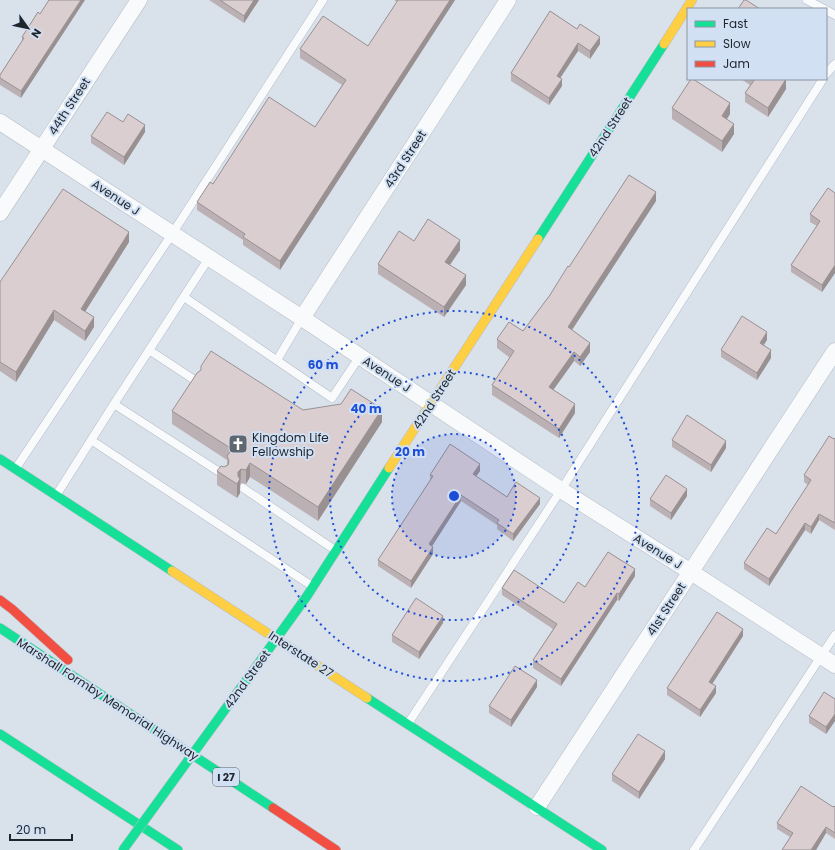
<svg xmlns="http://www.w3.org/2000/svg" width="835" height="850" font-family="Poppins,sans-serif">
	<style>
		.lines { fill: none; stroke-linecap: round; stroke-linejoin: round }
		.lane-casing { stroke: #b6bdc5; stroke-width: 9 }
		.street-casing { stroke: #b6bdc5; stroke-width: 17 }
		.fast-casing { stroke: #b6bdc5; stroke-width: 10 }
		.slow-casing { stroke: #b6bdc5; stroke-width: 10 }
		.jam-casing { stroke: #b6bdc5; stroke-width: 10 }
		.lane { stroke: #f9fafc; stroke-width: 8 }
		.street { stroke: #f9fafc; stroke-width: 16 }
		.fast { stroke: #16e098; stroke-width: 9 }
		.slow { stroke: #ffcf43; stroke-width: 9 }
		.jam { stroke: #f24e42; stroke-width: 9 }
		.fast-bridge-casing { stroke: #b6bdc5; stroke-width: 10; stroke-linecap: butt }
		.fast-bridge { stroke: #16e098; stroke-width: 9 }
		.wall { fill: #bbb1b4 }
		.shaded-wall { fill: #999092 }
		.building { fill: #daced1; stroke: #999092 }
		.ring { fill: none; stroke: #1d4ed8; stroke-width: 2; stroke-dasharray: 2 4 }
		.labels { text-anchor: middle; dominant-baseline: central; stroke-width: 4; stroke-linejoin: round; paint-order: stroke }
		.shield { fill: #d1e0f3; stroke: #545d68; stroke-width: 1 }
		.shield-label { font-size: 11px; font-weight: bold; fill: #1f252c }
		.street-label { font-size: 12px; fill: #1f252c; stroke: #d1e0f3 }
		.poi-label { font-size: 12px; fill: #1f252c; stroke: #d1e0f3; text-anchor: start }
		.centre { fill: #1d4ed8; stroke: #d1e0f3; stroke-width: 2 }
		.ring-label { font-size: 12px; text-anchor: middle; font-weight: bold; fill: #1d4ed8; stroke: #d1e0f3; stroke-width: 4; stroke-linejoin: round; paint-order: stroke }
	</style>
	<rect width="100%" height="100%" fill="#d9e1eb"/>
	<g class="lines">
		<defs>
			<path id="lane" d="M807,0L824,9
				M826,10L835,15
				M826,74L835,64
				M184,297L332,398L360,356
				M149,350L196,381
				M277,360L302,318
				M114,404L224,475
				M91,440L312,586
				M16,468L172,234L323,0
				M243,488L335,550
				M57,494L114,404L209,258
				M409,722L561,490L823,79
				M694,850L835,635"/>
			<path id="street" d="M0,122L302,318L561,490L691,572L835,665
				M0,213L139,0
				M302,318L508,0
				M537,807L835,351"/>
			<path id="fast" d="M538,239L664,44
				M0,459L172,571
				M0,628L273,808
				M253,671L307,596L389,468
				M367,698L602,850
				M0,734L178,850"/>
			<path id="slow" d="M664,44L692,0
				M389,468L538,239
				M172,571L367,698"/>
			<path id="jam" d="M0,600L12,609L68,660
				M273,808L336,850"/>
		</defs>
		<use href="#lane" class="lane-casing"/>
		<use href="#street" class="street-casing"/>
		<use href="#fast" class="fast-casing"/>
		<use href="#slow" class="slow-casing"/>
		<use href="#jam" class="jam-casing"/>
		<use href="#lane" class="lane"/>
		<use href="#street" class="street"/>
		<use href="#fast" class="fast"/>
		<use href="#slow" class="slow"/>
		<use href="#jam" class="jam"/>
		<defs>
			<path id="fast-bridge" d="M123,850L253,671"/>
		</defs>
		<use href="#fast-bridge" class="fast-bridge-casing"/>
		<use href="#fast-bridge" class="fast-bridge"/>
	</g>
	<path class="wall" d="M209,0H259L244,23Z
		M394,0H455L280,270L243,245V240L197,210V202L213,184L315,127L342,85L300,58V49L368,46L397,2Z
		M550,11L600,44L590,59L578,51L560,78L562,86L549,105L511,81V73Z
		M38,12L21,98L0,85V75L22,41V37Z
		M741,79H786V89L768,117L745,102V93L750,85Z
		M672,108L730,114L727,119L734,134L722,152L672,119Z
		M123,122L145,132L124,165L91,143V136Z
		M835,193V273L822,292L791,272V265L817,226L810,222V214Z
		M656,201L572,330L590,352L580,366L574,361L553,389L575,413L559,438L492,395V385L510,358L497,348V339L523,331L550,295L569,267Z
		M414,241L460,250L450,265L466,285L444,317L378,274V264Z
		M129,242L85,312L94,327L85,341L54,320L16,382L0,371V282Z
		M767,340L764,345L771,358L757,380L721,357V350Z
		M303,410L382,422L318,521L250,477L246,484L241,483L240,484V493L237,498L217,485V471L227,465V460L172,424V411Z
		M835,438V530L819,520L811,534L805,530L769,586L744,569V563L776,534L808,485L804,482V475Z
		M672,440L726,448L711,472L672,447Z
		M480,471L476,476L507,497L540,504L513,541L497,529V525L461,501L432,546L433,554L411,588L378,566V560L430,481V475Z
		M687,496L671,520L650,506V499Z
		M635,576L619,601L617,600L561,686L533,668V660L553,629L502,595V588L564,603L585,587Z
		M443,623L419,659L392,642V635Z
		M743,636L712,684L716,693L700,717L667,695V688Z
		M537,687L511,727L489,713V706Z
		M835,699V721L826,734L809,723V716Z
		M665,759L639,799L612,781V774Z
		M833,807H835V839L826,833L816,850H782L790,837L777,829V823Z"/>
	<path class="shaded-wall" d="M81,0H85L21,98V91Z
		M254,0H259L244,23V16Z
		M450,0H455L280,270V261Z
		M600,37V44L590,59V51Z
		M578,43V51L557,83V76Z
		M562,79V86L549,105V98Z
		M786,79V89L768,117V108Z
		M730,103V114L722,126V116Z
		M734,124V134L722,152V141Z
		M145,125V132L124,165V157Z
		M656,192V201L568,336V327Z
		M129,232V242L81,318V309Z
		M460,240V250L445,272V262Z
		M835,265V273L822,292V285Z
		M466,275V285L444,317V307Z
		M54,310V320L16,382V372Z
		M94,317V327L85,341V331Z
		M767,332V340L760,350V343Z
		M590,343V352L580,366V357Z
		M771,350V358L757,380V373Z
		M574,352V361L549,396V387Z
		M575,404V413L559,438V429Z
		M382,409V422L318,521V507Z
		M726,441V448L711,472V465Z
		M250,463V477L246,484V470Z
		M480,464V471L473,481V474Z
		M241,469L240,493L237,498V484L238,472Z
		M687,489V496L671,520V513Z
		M461,495V501L429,551V544Z
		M540,498V504L513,541V534Z
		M819,514V520L811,534V527Z
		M805,523V530L769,586V579Z
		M433,547V554L411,588V581Z
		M635,569V576L619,601V594Z
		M617,593V600L561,686V679Z
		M443,616V623L419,659V652Z
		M743,629V636L709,689V682Z
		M537,680V687L511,727V720Z
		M716,686V693L700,717V710Z
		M835,714V721L826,734V727Z
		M665,751V759L639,799V792Z
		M826,827V833L816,850H811Z"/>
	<path class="building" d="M49,0H81L21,91L0,78V75L24,38L22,37L38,12L40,14Z
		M220,0H254L244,16Z
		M398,0H450L280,261L243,237L245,234L197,202L210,182L213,184L269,97L315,127L346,80L300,49L323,16L368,46Z
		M744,0H746L760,9H738Z
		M550,11L577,29L580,24L600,37L590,51L578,43L557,76L562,79L549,98L511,73Z
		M691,79H693L730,103L722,116L734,124L722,141L672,108Z
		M755,79H786L768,108L745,93Z
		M107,112L123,122L128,114L145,125L124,157L91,136Z
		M629,175L656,192L568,327L590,343L580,357L574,352L549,387L575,404L559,429L492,385L514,351L497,339L509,322L523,331L550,295L568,266L569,267Z
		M828,188L835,193V265L822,285L791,265L820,221L810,214Z
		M63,189L129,232L81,309L94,317L85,331L54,310L16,372L0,362V282Z
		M428,219L460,240L445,262L466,275L444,307L378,264L399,231L414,241Z
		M742,316L767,332L760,343L771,350L757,373L721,350Z
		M211,351L303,410L341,404L351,389L382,409L318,507L250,463L246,470L241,469L238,472V476L240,479L237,484L217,471L221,466L224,467L228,465L229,461L227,456L232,449L172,411L197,373L201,370V366Z
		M687,415L726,441L711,465L672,440Z
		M829,436L834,439L835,438V523L819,514L811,527L805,523L769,579L744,563L767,528L776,534L811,480L804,475Z
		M450,444L480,464L473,474L507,497L516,482L540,498L513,534L497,523L499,520L461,495L429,544L433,547L411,581L378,560L433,476L430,475Z
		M666,475L687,489L671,513L650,499Z
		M608,552L635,569L619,594L617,593L561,679L533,660L557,624L502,588L514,570L564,603L578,582L585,587Z
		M416,598L443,616L419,652L392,635Z
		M717,612L743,629L709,682L716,686L700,710L667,688Z
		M515,666L537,680L511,720L489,706Z
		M824,692L835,699V714L826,727L809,716Z
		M638,734L665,751L639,792L612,774Z
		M801,786L833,807L834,806L835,807V833L826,827L811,850H782L793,833L777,823Z"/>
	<circle cx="454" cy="496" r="62" fill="#1d4ed8" fill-opacity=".12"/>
	<g class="ring">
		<circle cx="454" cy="496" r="62"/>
		<circle cx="454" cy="496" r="124"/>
		<circle cx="454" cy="496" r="185"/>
	</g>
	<defs>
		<symbol id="church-square" viewBox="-11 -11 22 22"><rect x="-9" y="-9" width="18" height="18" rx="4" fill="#60676f" stroke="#d1e0f3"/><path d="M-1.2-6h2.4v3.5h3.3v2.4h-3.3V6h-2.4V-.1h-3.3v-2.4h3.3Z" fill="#fff"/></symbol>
	</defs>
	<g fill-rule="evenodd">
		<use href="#church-square" x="227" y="433" width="22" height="22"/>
	</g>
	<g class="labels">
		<rect class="shield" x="213" y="768" width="26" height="18" rx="3"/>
		<g class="shield-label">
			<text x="226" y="777">I 27</text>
		</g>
		<g class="street-label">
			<text transform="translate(69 106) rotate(-57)">44th Street</text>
			<text transform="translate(610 127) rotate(-57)">42nd Street</text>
			<text transform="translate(405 159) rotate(-57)">43rd Street</text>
			<text transform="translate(116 197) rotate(33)">Avenue J</text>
			<text transform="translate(387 374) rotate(33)">Avenue J</text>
			<text transform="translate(434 399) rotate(-57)">42nd Street</text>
			<text transform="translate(658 551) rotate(32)">Avenue J</text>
			<text transform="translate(666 609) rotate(-57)">41st Street</text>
			<text transform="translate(301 654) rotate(33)">Interstate 27</text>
			<text transform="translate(247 679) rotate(-54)">42nd Street</text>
			<text transform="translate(108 699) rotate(33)">Marshall Formby Memorial Highway</text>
		</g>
		<g class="poi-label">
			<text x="252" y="437">Kingdom Life<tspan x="252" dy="14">Fellowship</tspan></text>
		</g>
	</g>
	<circle cx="454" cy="496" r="6" class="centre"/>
	<g class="ring-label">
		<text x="323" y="369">60 m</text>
		<text x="366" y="413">40 m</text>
		<text x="410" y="456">20 m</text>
	</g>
	<rect x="687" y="8" width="140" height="72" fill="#d1e0f3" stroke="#8a95a3"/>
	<rect x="695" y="21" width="20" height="6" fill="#16e098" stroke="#8a95a3"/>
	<text x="723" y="28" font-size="12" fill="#1f252c">Fast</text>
	<rect x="695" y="41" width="20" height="6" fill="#ffcf43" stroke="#8a95a3"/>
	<text x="723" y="48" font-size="12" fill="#1f252c">Slow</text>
	<rect x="695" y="61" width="20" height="6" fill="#f24e42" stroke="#8a95a3"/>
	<text x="723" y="68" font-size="12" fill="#1f252c">Jam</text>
	<g transform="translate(28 28) rotate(123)" stroke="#d1e0f3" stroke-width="3" paint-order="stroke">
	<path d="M0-3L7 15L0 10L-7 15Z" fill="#1f252c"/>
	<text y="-6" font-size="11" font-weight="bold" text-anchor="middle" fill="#1f252c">N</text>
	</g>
	<path d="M10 834v6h62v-6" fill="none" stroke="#1f252c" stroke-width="2"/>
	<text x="16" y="834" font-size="12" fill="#1f252c" stroke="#d1e0f3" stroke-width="3" paint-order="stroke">20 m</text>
</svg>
